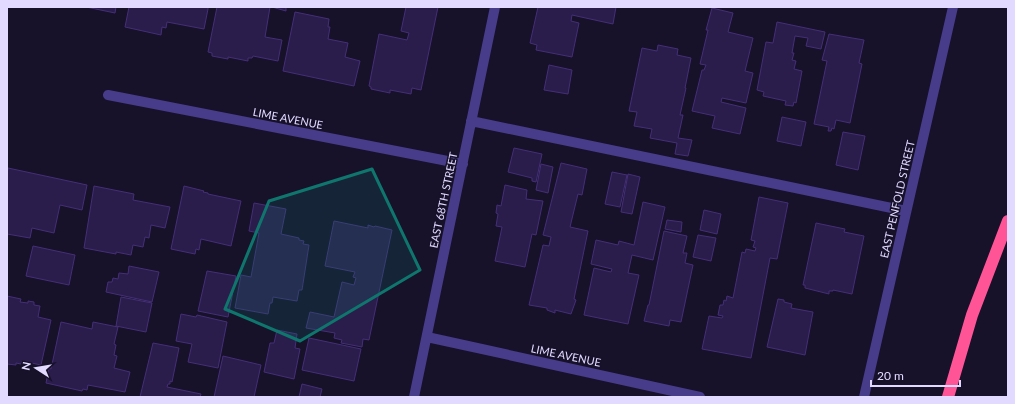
<svg xmlns="http://www.w3.org/2000/svg" width="1015" height="404" font-family="Lato,sans-serif">
	<style>
		.building { fill: #2a1d4b; stroke: #442f77 }
		.lines { fill: none; stroke-linecap: round; stroke-linejoin: round }
		.minor { stroke: #463c89; stroke-width: 10 }
		.highway { stroke: #ff5597; stroke-width: 12 }
		.marked { fill: #0f766e; fill-opacity: 0.2; stroke: #0f766e; stroke-width: 3; stroke-linejoin: round }
		.labels { text-anchor: middle; dominant-baseline: central; stroke-width: 3; stroke-linejoin: round; paint-order: stroke }
		.street-label { font-size: 11px; fill: #e2daff; stroke: #17112a }
	</style>
	<rect width="100%" height="100%" fill="#17112a"/>
	<path class="building" d="M86,7H116L115,13Z
		M129,7H208V9L204,29L167,22L166,28L162,27L161,35L125,27Z
		M217,7H270L265,37L282,40L278,61L253,56L252,58H248V61L228,57V59L212,56V53L208,52Z
		M272,7H286V11Z
		M406,7H438L421,90L412,88L411,94L390,90V93L371,89V87L369,86L379,34L407,40L409,33L401,31Z
		M538,7H616L613,24L572,15L571,21L579,23L572,57L536,50L537,45L530,43Z
		M712,8L733,13L728,32L753,38L745,71L753,73L746,103L722,98L721,102L746,108L740,134L712,128L715,116L692,111L702,70H704L706,65L700,64L708,30H706Z
		M295,12L329,19L328,27H330L328,39L348,43L345,57L360,61L354,86L283,71Z
		M777,22L825,32L821,49L806,46L808,38L795,36L792,53H794L792,60L796,61L794,69L802,71L796,103L794,102L793,106L785,105L786,101L763,96L764,92L757,90L766,42L773,43Z
		M829,34L864,40L859,63L862,64L850,123L836,120L834,129L832,128L831,131H828L829,127L814,124L827,61L822,60Z
		M658,45L678,49L677,55L691,58L685,88H686L680,115H683L678,138L692,140L688,156L675,154L677,143L650,138L652,129L634,126L637,112L629,111L642,48L657,51Z
		M549,65L572,70L568,94L544,90Z
		M782,117L806,122L801,146L777,141Z
		M843,132L865,136L858,170L836,165Z
		M514,148L542,154L536,182L532,181V178L508,172Z
		M561,163L587,169L582,195L578,194L570,227L588,231L574,299L576,300L571,314L555,310V313L547,310V308L529,305L543,245L549,246L551,237L543,235Z
		M541,164L553,167L548,193L536,190Z
		M8,168L87,185L82,210L60,205L54,233L32,228L30,238L7,234V174Z
		M612,172L627,175L620,207L605,204Z
		M628,174L640,177L632,214L621,212Z
		M505,185L527,190L526,199L543,201L536,235L532,234L525,267L495,261L502,227L496,226L498,214L496,213L497,205L501,206Z
		M94,186L134,194L133,200L170,207L165,228L151,225L149,238L145,237L143,247L133,245L131,255L116,252V254L84,248Z
		M184,186L204,191L203,192L208,193V194L241,201L231,246L201,239L199,250L196,249L195,254L171,249Z
		M759,197L788,203L777,259L770,258L751,358L702,349L709,316L722,318L723,316L718,315L720,305H723L724,300L726,301L727,296L733,298L742,252L745,253L746,249L755,251L756,248L753,247L755,241L751,240Z
		M643,202L665,207L653,260L632,255L628,273L639,275L628,324L584,315L594,268L611,272L612,269L591,264L596,240L618,245L619,241L634,245Z
		M254,203L286,209L281,234L299,238V240L304,241L303,244L309,245L302,290H299L297,301L273,297L272,303H270L268,314L235,308L241,275L251,277L259,233L249,231Z
		M704,210L721,214L717,234L700,230Z
		M667,220L682,222L681,232L665,229Z
		M334,221L368,228V225L374,227L375,226L392,230L369,340L363,339L362,347L341,343L342,340L334,338L335,333L306,328L310,312L334,317L342,282L354,285L356,278L353,277L355,272L325,266Z
		M816,223L845,229L844,232L864,236L852,294L833,290V291H829V294L805,288V285H803Z
		M664,231L687,236L683,253H687L685,263L693,265L681,322L670,320L669,326L644,321L648,305H649Z
		M698,235L716,238L711,261L693,257Z
		M33,246L75,255L69,285L26,276Z
		M129,266L159,272L152,302L106,292L108,282H112L113,278L118,279L119,273L128,274Z
		M207,271L236,276L228,317L198,311Z
		M7,296L21,299L20,302L28,303V301L34,302V305L40,306L38,317L51,320L41,365L22,361L21,364L16,363V365L7,364Z
		M121,297L152,303L146,332L116,326Z
		M778,299L784,300V302L792,304L791,308L813,312L805,355L767,347Z
		M181,314L196,317L197,315L227,322L218,368L188,362L192,344L176,341Z
		M61,322L92,329L93,322L118,327L114,344L116,345L114,355L117,356L114,368L130,372L125,392L88,385L87,390L83,389L82,391L46,383L49,368L51,369Z
		M277,330L297,334L295,348L300,349L294,379L264,372L270,343H274Z
		M309,338L361,349L354,381L302,370Z
		M153,343L179,348L172,382L170,381V384H168L167,387L201,394L200,397H140Z
		M223,356L261,365L254,397H214Z
		M302,384L322,389L320,397H299Z"/>
	<g class="lines">
		<path class="minor" d="M108,95L463,164
			M471,121L906,211
			M427,337L700,397
			M414,397L495,7
			M864,397L953,7"/>
		<path class="highway" d="M948,397L972,315L1008,221"/>
	</g>
	<path class="marked" d="M372,169L420,270L300,341L225,309L269,201Z"/>
	<g class="labels">
		<g class="street-label">
			<text transform="translate(288 118) rotate(11)">LIME AVENUE</text>
			<text transform="translate(897 199) rotate(-77)">EAST PENFOLD STREET</text>
			<text transform="translate(443 200) rotate(-78)">EAST 68TH STREET</text>
			<text transform="translate(566 355) rotate(12)">LIME AVENUE</text>
		</g>
	</g>
	<rect width="1015" height="404" fill="none" stroke="#e2daff" stroke-width="16"/>
	<g transform="translate(36 368) rotate(282)" stroke="#17112a" stroke-width="3" paint-order="stroke">
	<path d="M0-3L7 15L0 10L-7 15Z" fill="#e2daff"/>
	<text y="-6" font-size="11" font-weight="bold" text-anchor="middle" fill="#e2daff">N</text>
	</g>
	<path d="M871 380v6h89v-6" fill="none" stroke="#e2daff" stroke-width="2"/>
	<text x="877" y="380" font-size="12" fill="#e2daff" stroke="#17112a" stroke-width="3" paint-order="stroke">20 m</text>
</svg>
